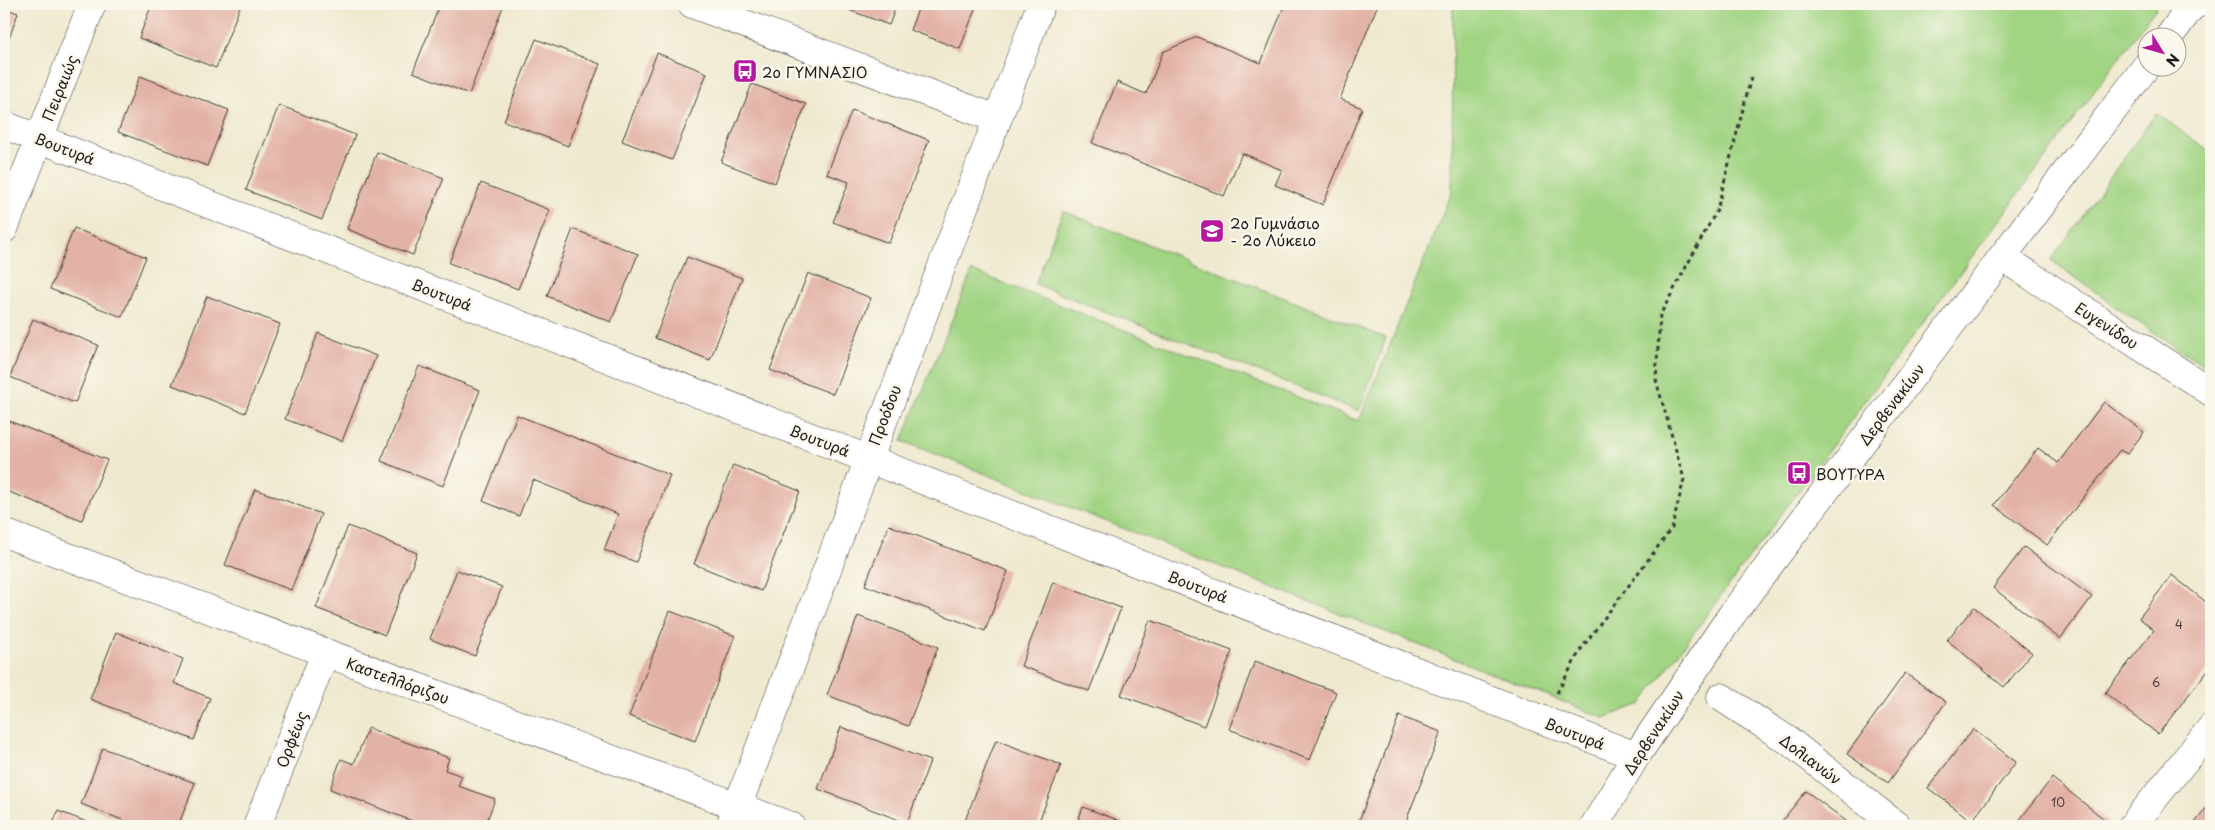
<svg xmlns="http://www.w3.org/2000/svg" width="2215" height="830" font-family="'Playpen Sans',sans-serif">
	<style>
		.green { fill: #a1d483; stroke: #5e7850 }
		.building { fill: #e3b2a6 }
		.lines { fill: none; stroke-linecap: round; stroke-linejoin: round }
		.minor-casing { stroke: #3c3b37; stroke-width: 29 }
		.path { stroke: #3c3b37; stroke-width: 3; stroke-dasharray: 4 4; stroke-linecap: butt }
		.minor { stroke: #fff; stroke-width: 28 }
		.labels { text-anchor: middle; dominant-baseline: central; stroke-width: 5; stroke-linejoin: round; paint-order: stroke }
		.number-label { font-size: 12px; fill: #4e423e }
		.poi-label { font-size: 15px; fill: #1c1c1c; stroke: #fbf7ec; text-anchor: start }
		.street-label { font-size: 15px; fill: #1c1c1c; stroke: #fbf7ec }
	</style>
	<rect width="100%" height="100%" fill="#fbf7ec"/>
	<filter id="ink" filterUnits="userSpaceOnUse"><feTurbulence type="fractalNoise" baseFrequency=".02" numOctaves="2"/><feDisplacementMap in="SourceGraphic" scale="10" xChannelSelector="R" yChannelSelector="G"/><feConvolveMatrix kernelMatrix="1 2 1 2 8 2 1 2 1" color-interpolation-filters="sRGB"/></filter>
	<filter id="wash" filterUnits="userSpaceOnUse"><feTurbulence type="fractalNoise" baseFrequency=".0096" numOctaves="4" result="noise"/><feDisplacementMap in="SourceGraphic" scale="20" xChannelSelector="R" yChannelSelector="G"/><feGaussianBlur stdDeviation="1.12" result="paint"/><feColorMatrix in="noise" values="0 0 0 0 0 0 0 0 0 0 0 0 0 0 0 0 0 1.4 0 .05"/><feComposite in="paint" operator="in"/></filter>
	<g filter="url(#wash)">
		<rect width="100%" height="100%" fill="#efe9cf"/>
		<path class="green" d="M1453,4H2159L1641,704L1604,718L902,441L972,271L1359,421L1452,191Z
			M2156,113L2211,152V370L2126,314L2051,260Z
			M1063,211L1386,338L1359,411L1035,284Z"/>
		<g id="blocks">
			<path class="building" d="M152,4H241L216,68L139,38Z
				M440,4H504L469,94L413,72Z
				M842,4H897L889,25L841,7Z
				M920,4H977L960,49L910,30Z
				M1285,4H1378L1340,99L1362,108L1323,205L1275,185L1282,170L1242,153L1224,196L1092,143L1117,82L1146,94L1163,52L1197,37L1261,63Z
				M4,8L18,13L4,53Z
				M536,39L600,64L568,146L504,121Z
				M657,53L707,73L672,160L622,141Z
				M140,76L229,110L207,166L118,132Z
				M752,84L806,104L775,183L721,162Z
				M279,105L355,135L322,220L246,190Z
				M852,110L929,140L889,243L833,222L849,182L827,174Z
				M377,152L444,178L413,255L347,229Z
				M481,183L550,210L518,289L449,263Z
				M74,228L146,257L122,317L50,289Z
				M573,229L638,254L611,322L547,296Z
				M687,257L742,278L710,360L655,338Z
				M808,273L871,298L833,394L770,370Z
				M207,296L280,324L245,413L172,385Z
				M33,319L98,345L75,403L10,377Z
				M318,333L376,356L342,441L285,419Z
				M419,366L480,390L443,486L381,461Z
				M2104,402L2144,432L2127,454L2120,450L2047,545L1994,505L2038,448L2058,463Z
				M517,415L670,475L636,562L604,550L618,514L533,480L519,516L483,501Z
				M4,419L107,460L82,520L4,490Z
				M733,465L800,491L761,591L694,564Z
				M255,489L321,514L291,590L225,565Z
				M889,525L1008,571L985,631L865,585Z
				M348,526L417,553L385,635L316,608Z
				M2024,547L2092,597L2060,639L1993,588Z
				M457,570L502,587L475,656L430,639Z
				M2172,575L2211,606V666L2158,734L2105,693L2154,630L2139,618Z
				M1053,582L1121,608L1089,691L1021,666Z
				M1974,607L2032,653L2004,687L1947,640Z
				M670,611L735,636L695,741L629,716Z
				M858,616L938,647L908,726L827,695Z
				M1150,620L1232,651L1204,726L1121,695Z
				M116,632L183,659L174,683L210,698L194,740L90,699Z
				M1255,661L1336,692L1310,760L1229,729Z
				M1905,673L1946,702L1888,783L1847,754Z
				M1399,716L1441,732L1404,826H1374L1359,821Z
				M841,727L930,761L907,823L818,789Z
				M368,728L449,758L445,770L462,776L458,786L495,799L485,826H425L330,789L341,759L354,764Z
				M1973,729L2016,762L1972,821L1928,788Z
				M996,740L1061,765L1037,826H963Z
				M103,748L195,783L178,826H138L81,804Z
				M2052,778L2113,826H2015Z
				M1806,791L1850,824L1848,826H1778Z
				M2211,802V826H2198L2194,824Z
				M1083,807L1123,822L1121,826H1076Z
				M58,811L92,824L91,826H52Z"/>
		</g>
	</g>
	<g filter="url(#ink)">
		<use href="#blocks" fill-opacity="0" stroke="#3c3b37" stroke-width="1"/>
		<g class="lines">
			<defs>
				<path id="minor" d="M692,4L997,119
					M2168,38L2191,7L2197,4
					M4,125L1636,756
					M4,229L92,4
					M2002,257L2211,392
					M4,533L791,826
					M1721,697L1789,741L1897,826
					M257,826L325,653
					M730,826L1041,4
					M1594,826L1636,756L1733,613L2148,64
					M2132,826L2211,728"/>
			</defs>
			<use href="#minor" class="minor-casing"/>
			<path class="path" d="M1557,693L1581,649L1672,528L1684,479L1656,380L1660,315L1717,210L1751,78"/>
			<use href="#minor" class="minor"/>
		</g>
	</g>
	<defs>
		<symbol id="bus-square" viewBox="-11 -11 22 22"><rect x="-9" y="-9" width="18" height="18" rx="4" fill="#b5179e" stroke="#fbf7ec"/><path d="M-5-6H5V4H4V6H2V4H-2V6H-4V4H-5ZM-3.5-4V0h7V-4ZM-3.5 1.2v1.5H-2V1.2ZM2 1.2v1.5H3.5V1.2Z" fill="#fff"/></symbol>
		<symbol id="school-square" viewBox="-11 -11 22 22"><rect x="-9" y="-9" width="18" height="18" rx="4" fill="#b5179e" stroke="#fbf7ec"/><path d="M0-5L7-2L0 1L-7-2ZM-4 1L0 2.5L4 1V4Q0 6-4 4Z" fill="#fff"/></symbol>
	</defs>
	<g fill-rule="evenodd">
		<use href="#bus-square" x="731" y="57" width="28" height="28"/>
		<use href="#school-square" x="1198" y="217" width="28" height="28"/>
		<use href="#bus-square" x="1785" y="459" width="28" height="28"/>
	</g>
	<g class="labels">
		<g class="number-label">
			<text x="2179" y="624">4</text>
			<text x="2156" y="682">6</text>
			<text x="2058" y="802">10</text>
		</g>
		<g class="poi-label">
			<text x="762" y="71">2ο ΓΥΜΝΑΣΙΟ</text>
			<text x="1230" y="222">2ο Γυμνάσιο<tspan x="1230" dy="17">- 2ο Λύκειο</tspan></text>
			<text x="1816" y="473">ΒΟΥΤΥΡΑ</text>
		</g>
		<g class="street-label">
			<text transform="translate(59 88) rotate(-68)">Πειραιώς</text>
			<text transform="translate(65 148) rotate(21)">Βουτυρά</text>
			<text transform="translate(442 294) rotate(21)">Βουτυρά</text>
			<text transform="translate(2107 325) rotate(33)">Ευγενίδου</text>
			<text transform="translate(1891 404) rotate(-53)">Δερβενακίων</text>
			<text transform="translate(884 415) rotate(-69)">Προόδου</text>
			<text transform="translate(820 440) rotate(21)">Βουτυρά</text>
			<text transform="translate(1198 586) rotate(21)">Βουτυρά</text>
			<text transform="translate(398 680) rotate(20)">Καστελλόριζου</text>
			<text transform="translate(1653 732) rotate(-57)">Δερβενακίων</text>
			<text transform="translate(1575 733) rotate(21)">Βουτυρά</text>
			<text transform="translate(291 739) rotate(-69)">Ορφέως</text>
			<text transform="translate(1811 759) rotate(37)">Δολιανών</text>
		</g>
	</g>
	<rect width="2215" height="830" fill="none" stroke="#fbf7ec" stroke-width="20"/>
	<g transform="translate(2162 52) rotate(127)"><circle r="24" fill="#fbf7ec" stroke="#a29f99"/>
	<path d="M0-4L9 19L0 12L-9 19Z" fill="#b5179e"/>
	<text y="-8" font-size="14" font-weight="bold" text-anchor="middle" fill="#1c1c1c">N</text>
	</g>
</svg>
